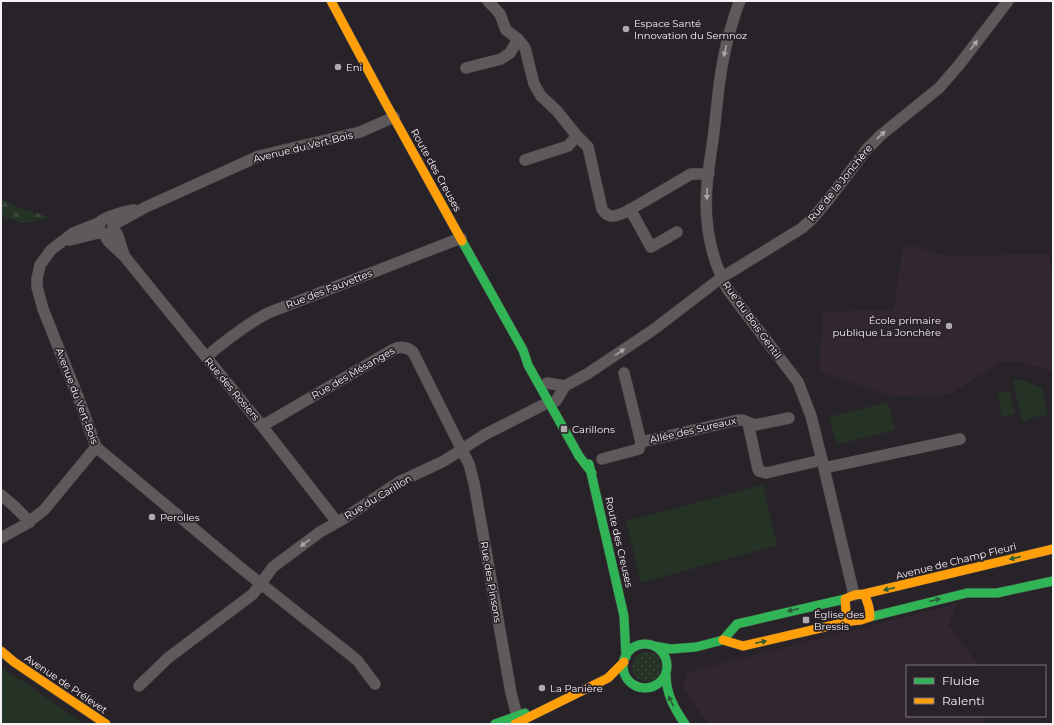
<svg xmlns="http://www.w3.org/2000/svg" width="1054" height="725" font-family="Montserrat,sans-serif">
	<style>
		.built { fill: #322631 }
		.green { fill: #243326 }
		.forest { fill: url(#forest-firs) }
		.garden { fill: url(#garden-dots) }
		.lines { fill: none; stroke-linecap: round; stroke-linejoin: round }
		.street-casing { stroke: #444144; stroke-width: 12 }
		.fast-casing { stroke: #444144; stroke-width: 10 }
		.slow-casing { stroke: #444144; stroke-width: 10 }
		.street { stroke: #5e595a; stroke-width: 11 }
		.fast { stroke: #30b455; stroke-width: 9 }
		.slow { stroke: #ff9f0a; stroke-width: 9 }
		.oneway { fill: #aaa5a8 }
		.oneway2 { fill: #2c5c3b }
		.poi-dot { fill: #aea9ad; stroke: #292229; stroke-width: 1.5 }
		.labels { text-anchor: middle; dominant-baseline: central; stroke-width: 3.5; stroke-linejoin: round; paint-order: stroke }
		.poi-label { font-size: 10px; fill: #f6f1f5; stroke: #292229; text-anchor: start }
		.street-label { font-size: 10px; fill: #f6f1f5; stroke: #292229 }
	</style>
	<defs>
		<pattern id="forest-firs" width="22" height="20" patternUnits="userSpaceOnUse"><rect width="22" height="20" fill="#243326"/><path d="M5 1l3.5 6h-7zM16 11l3.5 6h-7z" fill="#3a473b"/></pattern>
		<pattern id="garden-dots" width="8" height="8" patternUnits="userSpaceOnUse"><rect width="8" height="8" fill="#243326"/><path d="M2 2h.1M6 6h.1" fill="none" stroke="#3a473b" stroke-width="1.8" stroke-linecap="round"/></pattern>
	</defs>
	<rect width="100%" height="100%" fill="#282328"/>
	<path class="built" d="M907,244L943,255L977,256L1049,253L1053,279V371L1013,361L1001,363L948,395L892,396L825,374L819,368L823,312L894,309L902,252Z
		M957,604L949,625L979,666H907V716H986L985,724H708L682,687L688,672Z"/>
	<path class="green" d="M1013,380H1022L1042,388L1048,415L1035,417L1022,422Z
		M1009,391L1015,414L1002,417L997,393Z
		M888,402L895,430L839,444L834,437L829,417Z
		M763,485L777,545L641,583L626,521Z
		M1,668L27,684L84,724H1Z"/>
	<path class="forest" d="M1,199L15,206L52,218L24,223L1,216Z"/>
	<path class="garden" d="M632 667a15 15 0 1 1 30 0a15 15 0 1 1-30 0Z"/>
	<g class="lines">
		<defs>
			<path id="street" d="M488,1L500,14L506,30L518,39L525,48L534,84L541,96L557,111L577,136L588,147L602,209C609,220 616,216 626,212L691,174H709
				M740,1C737,7 735,14 733,21C721,57 718,94 714,132C710,161 704,191 707,220C709,244 716,268 728,290L798,382L811,416L824,468L854,595
				M466,68L501,59L510,53L518,39
				M525,160L568,146L577,136
				M630,209L651,247L677,232
				M101,222L73,233L51,250L40,265L37,279V287L43,309L80,402L96,447L241,568L357,660L375,684
				M113,225L146,207L259,156L360,132L394,117
				M113,227L118,236L124,255
				M99,228C99,226 98,225 100,222C104,217 127,211 134,210
				M104,233L108,241L125,257L262,426L337,522
				M70,240L102,232
				M206,357C225,341 245,325 268,313L461,238
				M624,373L641,442
				M547,383L565,386
				M556,401L565,386L587,374L653,330L721,278L802,228L812,219L829,199L867,149L881,135L939,88L959,65L1008,1
				M748,423L758,469L759,471L766,473L822,460
				M262,426L394,349C401,346 407,347 413,352L469,464L474,483L511,693L517,716
				M602,459L639,449L641,442L738,420H742L755,425L789,418
				M824,468L960,439
				M1,495L14,506L30,522
				M1,538L26,524L44,510L96,447
				M139,686L168,658L253,594L273,567L320,532L343,519L399,482L444,461L484,435L549,402"/>
			<path id="fast" d="M462,241L523,350L528,365L579,456L592,473
				M589,464L624,616L626,657
				M870,617L967,593H997L1053,581
				M623 666a22 22 0 1 1 44 0a22 22 0 1 1-44 0Z
				M654,646L671,649L696,647L723,640L737,624L845,599
				M666,674C666,694 674,708 685,724
				M495,724L525,713"/>
			<path id="slow" d="M331,1L384,100L462,241
				M864,594L1053,549
				M723,640L743,646L851,621L861,620L870,617C870,609 868,602 864,594L854,595L845,599L846,611L851,621
				M1,651L14,662L106,724
				M515,724L608,678L624,662"/>
		</defs>
		<use href="#street" class="street-casing"/>
		<use href="#fast" class="fast-casing"/>
		<use href="#slow" class="slow-casing"/>
		<use href="#street" class="street"/>
		<use href="#fast" class="fast"/>
		<use href="#slow" class="slow"/>
	</g>
	<defs><path id="oneway-solid" d="M-6-.8H1V-3.2L6.5 0L1 3.2V.8H-6Z"/></defs>
	<g class="oneway">
		<use href="#oneway-solid" transform="translate(974 45) rotate(-53)"/>
		<use href="#oneway-solid" transform="translate(725 51) rotate(103)"/>
		<use href="#oneway-solid" transform="translate(881 135) rotate(-43)"/>
		<use href="#oneway-solid" transform="translate(707 194) rotate(92)"/>
		<use href="#oneway-solid" transform="translate(620 352) rotate(-34)"/>
		<use href="#oneway-solid" transform="translate(305 543) rotate(143)"/>
	</g>
	<g class="oneway2">
		<use href="#oneway-solid" transform="translate(1015 558) rotate(167)"/>
		<use href="#oneway-solid" transform="translate(889 589) rotate(167)"/>
		<use href="#oneway-solid" transform="translate(935 600) rotate(-14)"/>
		<use href="#oneway-solid" transform="translate(793 610) rotate(167)"/>
		<use href="#oneway-solid" transform="translate(761 642) rotate(-12)"/>
		<use href="#oneway-solid" transform="translate(671 701) rotate(-116)"/>
	</g>
	<g class="poi-dot">
		<circle cx="626" cy="29" r="4"/>
		<circle cx="338" cy="67" r="4"/>
		<circle cx="949" cy="326" r="4"/>
		<rect x="560" y="425" width="8" height="8" rx="2"/>
		<circle cx="152" cy="517" r="4"/>
		<rect x="802" y="616" width="8" height="8" rx="2"/>
		<circle cx="542" cy="688" r="4"/>
	</g>
	<g class="labels">
		<g class="poi-label">
			<text x="634" y="23">Espace Santé<tspan x="634" dy="12">Innovation du Semnoz</tspan></text>
			<text x="346" y="67">Eni</text>
			<text x="941" y="320" text-anchor="end">École primaire<tspan x="941" dy="12">publique La Jonchère</tspan></text>
			<text x="572" y="429">Carillons</text>
			<text x="160" y="517">Perolles</text>
			<text x="814" y="614">Église des<tspan x="814" dy="12">Bressis</tspan></text>
			<text x="550" y="688">La Panière</text>
		</g>
		<g class="street-label">
			<text transform="translate(303 147) rotate(-14)">Avenue du Vert-Bois</text>
			<text transform="translate(436 170) rotate(61)">Route des Creuses</text>
			<text transform="translate(840 183) rotate(-51)">Rue de la Jonchère</text>
			<text transform="translate(329 289) rotate(-21)">Rue des Fauvettes</text>
			<text transform="translate(752 320) rotate(54)">Rue du Bois Gentil</text>
			<text transform="translate(353 373) rotate(-30)">Rue des Mésanges</text>
			<text transform="translate(232 389) rotate(50)">Rue des Rosiers</text>
			<text transform="translate(77 396) rotate(69)">Avenue du Vert-Bois</text>
			<text transform="translate(693 430) rotate(-13)">Allée des Sureaux</text>
			<text transform="translate(378 497) rotate(-31)">Rue du Carillon</text>
			<text transform="translate(619 542) rotate(77)">Route des Creuses</text>
			<text transform="translate(956 561) rotate(-14)">Avenue de Champ Fleuri</text>
			<text transform="translate(491 582) rotate(80)">Rue des Pinsons</text>
			<text transform="translate(66 684) rotate(34)">Avenue de Prélevet</text>
		</g>
	</g>
	<rect width="1054" height="725" fill="none" stroke="#f6f1f5" stroke-width="4"/>
	<rect x="906" y="665" width="140" height="52" fill="#292229" stroke="#7b757b"/>
	<rect x="914" y="678" width="20" height="6" fill="#30b455" stroke="#7b757b"/>
	<text x="942" y="685" font-size="12" fill="#f6f1f5">Fluide</text>
	<rect x="914" y="698" width="20" height="6" fill="#ff9f0a" stroke="#7b757b"/>
	<text x="942" y="705" font-size="12" fill="#f6f1f5">Ralenti</text>
</svg>
